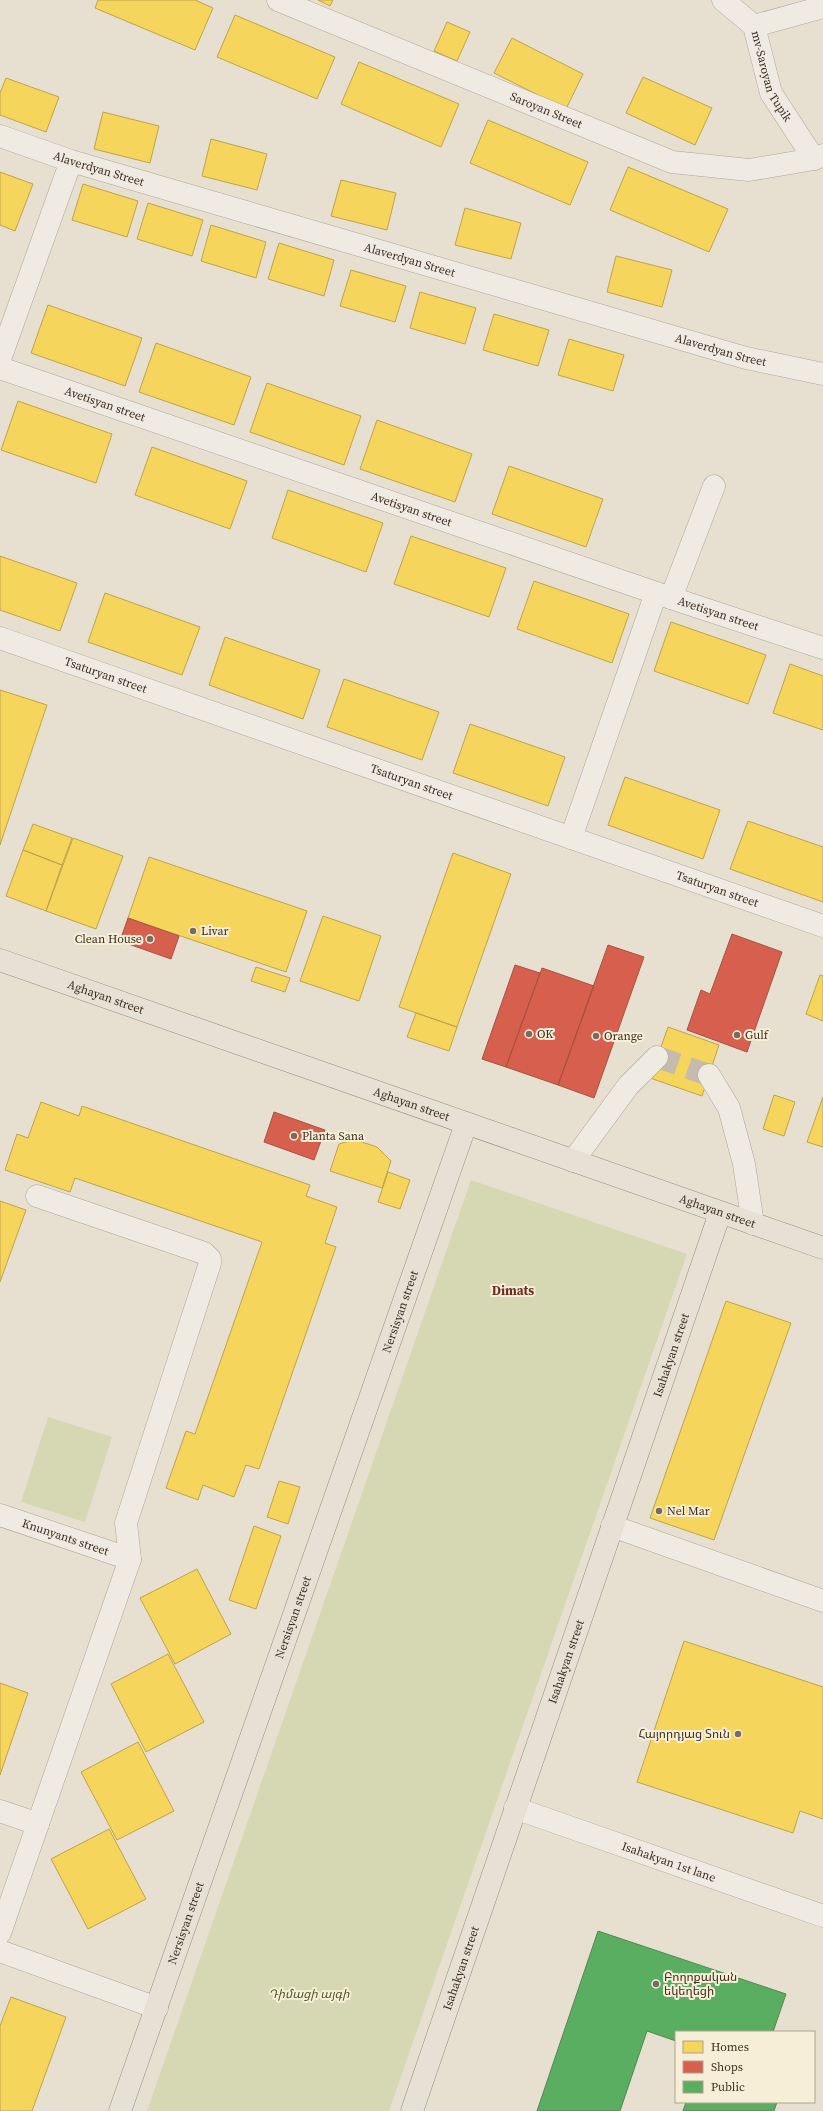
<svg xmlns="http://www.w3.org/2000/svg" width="823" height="2111" font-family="'Source Serif 4','Noto Sans Armenian',serif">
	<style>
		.green { fill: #d6d7b3 }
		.homes { fill: #f6d55c; stroke: #bea34a }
		.shops { fill: #d6604d; stroke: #a85140 }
		.public { fill: #5aae61; stroke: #51884e }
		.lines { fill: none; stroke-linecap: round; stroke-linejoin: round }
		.minor-tunnel { stroke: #c5bcae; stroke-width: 22; stroke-dasharray: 22 11; stroke-linecap: butt }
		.minor-casing { stroke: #ada599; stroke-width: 23 }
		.major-casing { stroke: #928b80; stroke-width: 23 }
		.minor { stroke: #efebe3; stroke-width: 22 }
		.major { stroke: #e6e1d4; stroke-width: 22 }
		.poi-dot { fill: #786c5e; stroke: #f7eed8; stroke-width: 1.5 }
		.labels { text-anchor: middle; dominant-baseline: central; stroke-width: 4; stroke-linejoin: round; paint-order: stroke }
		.street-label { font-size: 12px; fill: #3d2e20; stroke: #f7eed8 }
		.poi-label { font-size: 12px; fill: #3d2e20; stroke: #f7eed8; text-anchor: start }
		.park-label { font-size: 12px; font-style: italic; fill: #4d5a26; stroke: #f7eed8 }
		.neighbourhood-label { font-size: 13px; font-weight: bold; fill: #6b2e1e; stroke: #f7eed8 }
	</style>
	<rect width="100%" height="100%" fill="#e7e0d1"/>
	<path class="green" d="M471,1180L687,1254L389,2111H147Z
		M48,1417L112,1437L85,1522L21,1502Z"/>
	<path class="homes" d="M98,0H195L213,8L195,50L95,8Z
		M318,0H333L330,6Z
		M235,15L335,57L317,99L217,57Z
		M447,22L470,32L457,61L434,51Z
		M512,38L583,74L566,109L494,73Z
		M359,62L459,104L441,147L341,104Z
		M643,77L712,108L695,145L626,113Z
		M6,78L59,97L46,132L0,115V93Z
		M103,112L159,126L150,163L94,149Z
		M488,120L588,162L570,205L470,163Z
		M211,139L267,154L257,190L202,176Z
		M628,167L728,209L709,252L610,210Z
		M0,172L33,184L15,231L0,225Z
		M341,180L396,193L387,230L331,216Z
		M83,184L138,201L127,237L72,220Z
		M148,203L203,220L192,256L137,239Z
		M465,208L521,223L511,259L455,245Z
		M211,225L266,242L256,278L201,261Z
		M279,243L334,260L324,296L268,279Z
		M616,256L672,270L662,307L607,292Z
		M351,270L406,286L395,322L340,306Z
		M420,292L476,308L465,344L410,328Z
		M48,305L142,338L125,386L31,353Z
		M494,314L549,330L538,366L483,350Z
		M569,339L624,355L613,391L558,375Z
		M156,343L251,377L234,425L139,392Z
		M267,383L361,416L344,465L250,432Z
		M18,401L112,434L96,483L1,450Z
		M377,420L472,454L455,502L360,469Z
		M152,447L247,481L230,529L135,495Z
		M509,466L603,499L586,547L492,514Z
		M288,490L383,523L366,572L272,538Z
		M411,536L506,568L489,617L394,584Z
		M0,556L77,583L60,631L0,610Z
		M534,581L629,614L612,663L517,629Z
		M105,593L200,627L182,675L88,642Z
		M671,622L766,655L748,704L654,671Z
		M225,637L320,670L303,719L209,685Z
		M790,664L823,676V730L773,713Z
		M344,679L439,712L422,760L327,727Z
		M0,690L47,705L0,845Z
		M470,724L565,757L548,806L453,773Z
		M625,777L720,810L703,859L608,825Z
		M748,821L823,847V902L730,869Z
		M33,824L72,838L62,865L23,850Z
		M73,838L123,856L96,929L46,911Z
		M23,850L62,865L46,911L6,896Z
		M453,853L511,874L457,1027L399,1007Z
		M149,857L307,911L286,972L128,918Z
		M323,916L381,936L359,1001L300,981Z
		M256,967L290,978L285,992L251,981Z
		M820,975L823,976V1021L806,1014Z
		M416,1013L457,1027L449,1051L407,1037Z
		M668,1027L719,1045L702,1096L650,1078Z
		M774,1095L795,1102L784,1136L763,1129Z
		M823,1097V1147L807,1142Z
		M41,1102L79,1116L82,1106L310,1185L306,1196L337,1207L325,1243L336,1247L259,1469L246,1465L234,1497L203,1485L198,1500L166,1488L186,1431L195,1434L262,1242L75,1178L70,1192L5,1170L17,1134L28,1138Z
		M349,1141H359L377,1147L391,1161L382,1188L330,1171L339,1144Z
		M388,1172L410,1180L400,1209L378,1202Z
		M0,1201L26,1210L0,1282Z
		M726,1301L791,1323L714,1540L650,1518Z
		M279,1481L300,1487L288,1524L267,1517Z
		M254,1526L281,1536L256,1609L229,1600Z
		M197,1569L231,1634L175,1664L140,1598Z
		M684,1641L823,1687V1819L800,1811L793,1833L637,1782Z
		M168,1654L204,1722L146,1752L111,1684Z
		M0,1683L28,1693L0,1775Z
		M138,1742L174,1811L117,1840L81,1772Z
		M109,1829L146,1899L88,1929L51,1859Z
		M11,1997L66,2017L32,2111H0V2026Z"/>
	<path class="shops" d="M128,918L179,936L171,959L120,941Z
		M732,934L782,952L747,1052L687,1030L701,990L710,994Z
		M608,945L644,957L594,1098L558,1085Z
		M515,965L540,973L506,1067L482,1059Z
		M542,968L594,986L558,1085L506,1067Z
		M274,1112L325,1130L314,1160L264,1142Z"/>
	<path class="public" d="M598,1931L786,1994L773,2032H676V2041L647,2031L620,2111H537Z
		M686,2102H777L774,2111H683Z"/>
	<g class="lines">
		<path class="minor-tunnel" d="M657,1057L709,1075"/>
		<defs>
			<g id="minor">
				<path id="s1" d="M278,0L672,162L749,170L814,159L823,155"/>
				<path id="s2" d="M723,0L754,26L771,93L814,159"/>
				<path d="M754,26L823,7"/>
				<path id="s3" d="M0,136L71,161L746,358L823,374"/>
				<path d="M0,359L71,161"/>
				<path id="s4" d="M0,368L656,593L823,648"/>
				<path d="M671,598L714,486"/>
				<path id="s5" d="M0,638L823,926"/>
				<path d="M571,838L656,593"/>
				<path d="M709,1075L729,1108L744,1164L753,1224"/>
				<path d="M573,1161L628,1086L657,1057"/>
				<path id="s6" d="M0,1515L130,1559"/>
				<path d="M612,1526L823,1601"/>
				<path id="s7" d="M515,1808L823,1916"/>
				<path d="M0,1811L38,1824"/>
				<path d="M0,1933L130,1559L126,1523L210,1263V1259L204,1253L37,1196"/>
				<path d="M0,1951L157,2008"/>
			</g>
			<g id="major">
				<path id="s8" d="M0,960L823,1248"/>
				<path id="s9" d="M120,2111L466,1124"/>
				<path id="s10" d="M412,2111L720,1213"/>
			</g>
		</defs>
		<use href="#minor" class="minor-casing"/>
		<use href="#major" class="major-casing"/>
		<use href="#minor" class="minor"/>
		<use href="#major" class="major"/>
	</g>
	<g class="poi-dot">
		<circle cx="193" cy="931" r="4"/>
		<circle cx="150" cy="939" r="4"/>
		<circle cx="529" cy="1034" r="4"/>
		<circle cx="737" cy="1035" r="4"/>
		<circle cx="596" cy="1036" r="4"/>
		<circle cx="294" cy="1136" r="4"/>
		<circle cx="659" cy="1511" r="4"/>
		<circle cx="738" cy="1734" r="4"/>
		<circle cx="656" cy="1984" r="4"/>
	</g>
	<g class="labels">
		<g class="street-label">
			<text stroke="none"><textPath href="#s2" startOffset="94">mv-Saroyan Tupik</textPath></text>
			<text stroke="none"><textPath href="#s1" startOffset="290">Saroyan Street</textPath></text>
			<text stroke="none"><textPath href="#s3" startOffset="104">Alaverdyan Street</textPath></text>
			<text stroke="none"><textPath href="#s3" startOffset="428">Alaverdyan Street</textPath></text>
			<text stroke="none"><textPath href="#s3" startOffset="752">Alaverdyan Street</textPath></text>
			<text stroke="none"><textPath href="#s4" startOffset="111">Avetisyan street</textPath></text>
			<text stroke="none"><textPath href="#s4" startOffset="435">Avetisyan street</textPath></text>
			<text stroke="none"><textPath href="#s4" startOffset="759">Avetisyan street</textPath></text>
			<text stroke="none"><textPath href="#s5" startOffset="112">Tsaturyan street</textPath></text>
			<text stroke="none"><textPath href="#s5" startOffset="436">Tsaturyan street</textPath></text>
			<text stroke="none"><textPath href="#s5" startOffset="760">Tsaturyan street</textPath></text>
			<text stroke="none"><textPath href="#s8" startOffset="112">Aghayan street</textPath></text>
			<text stroke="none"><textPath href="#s8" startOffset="436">Aghayan street</textPath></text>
			<text stroke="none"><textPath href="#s8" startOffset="760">Aghayan street</textPath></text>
			<text stroke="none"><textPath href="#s9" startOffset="847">Nersisyan street</textPath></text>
			<text stroke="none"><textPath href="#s10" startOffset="799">Isahakyan street</textPath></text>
			<text stroke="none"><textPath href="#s6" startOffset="69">Knunyants street</textPath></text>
			<text stroke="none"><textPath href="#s9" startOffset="523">Nersisyan street</textPath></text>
			<text stroke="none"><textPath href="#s10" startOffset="475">Isahakyan street</textPath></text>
			<text stroke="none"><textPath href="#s7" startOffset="163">Isahakyan 1st lane</textPath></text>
			<text stroke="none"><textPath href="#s9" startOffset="199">Nersisyan street</textPath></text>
			<text stroke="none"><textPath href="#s10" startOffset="151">Isahakyan street</textPath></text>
		</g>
		<g class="poi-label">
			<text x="201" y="931">Livar</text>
			<text x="142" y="939" text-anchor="end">Clean House</text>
			<text x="537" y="1034">OK</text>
			<text x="745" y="1035">Gulf</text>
			<text x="604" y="1036">Orange</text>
			<text x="302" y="1136">Planta Sana</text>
			<text x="667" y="1511">Nel Mar</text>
			<text x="730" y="1734" text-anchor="end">Հայորդյաց Տուն</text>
			<text x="664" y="1977">Բողոքական<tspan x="664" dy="14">եկեղեցի</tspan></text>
		</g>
		<g class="park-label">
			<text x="309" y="1994">Դիմացի այգի</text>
		</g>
		<g class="neighbourhood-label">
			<text x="513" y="1290">Dimats</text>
		</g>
	</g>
	<rect x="675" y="2031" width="140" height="72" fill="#f7eed8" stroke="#ada18e"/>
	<rect x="683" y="2041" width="20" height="12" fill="#f6d55c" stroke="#ada18e"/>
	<text x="711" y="2051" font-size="12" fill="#3d2e20">Homes</text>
	<rect x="683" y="2061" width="20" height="12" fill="#d6604d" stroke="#ada18e"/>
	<text x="711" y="2071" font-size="12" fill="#3d2e20">Shops</text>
	<rect x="683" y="2081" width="20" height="12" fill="#5aae61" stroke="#ada18e"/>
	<text x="711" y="2091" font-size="12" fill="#3d2e20">Public</text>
</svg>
